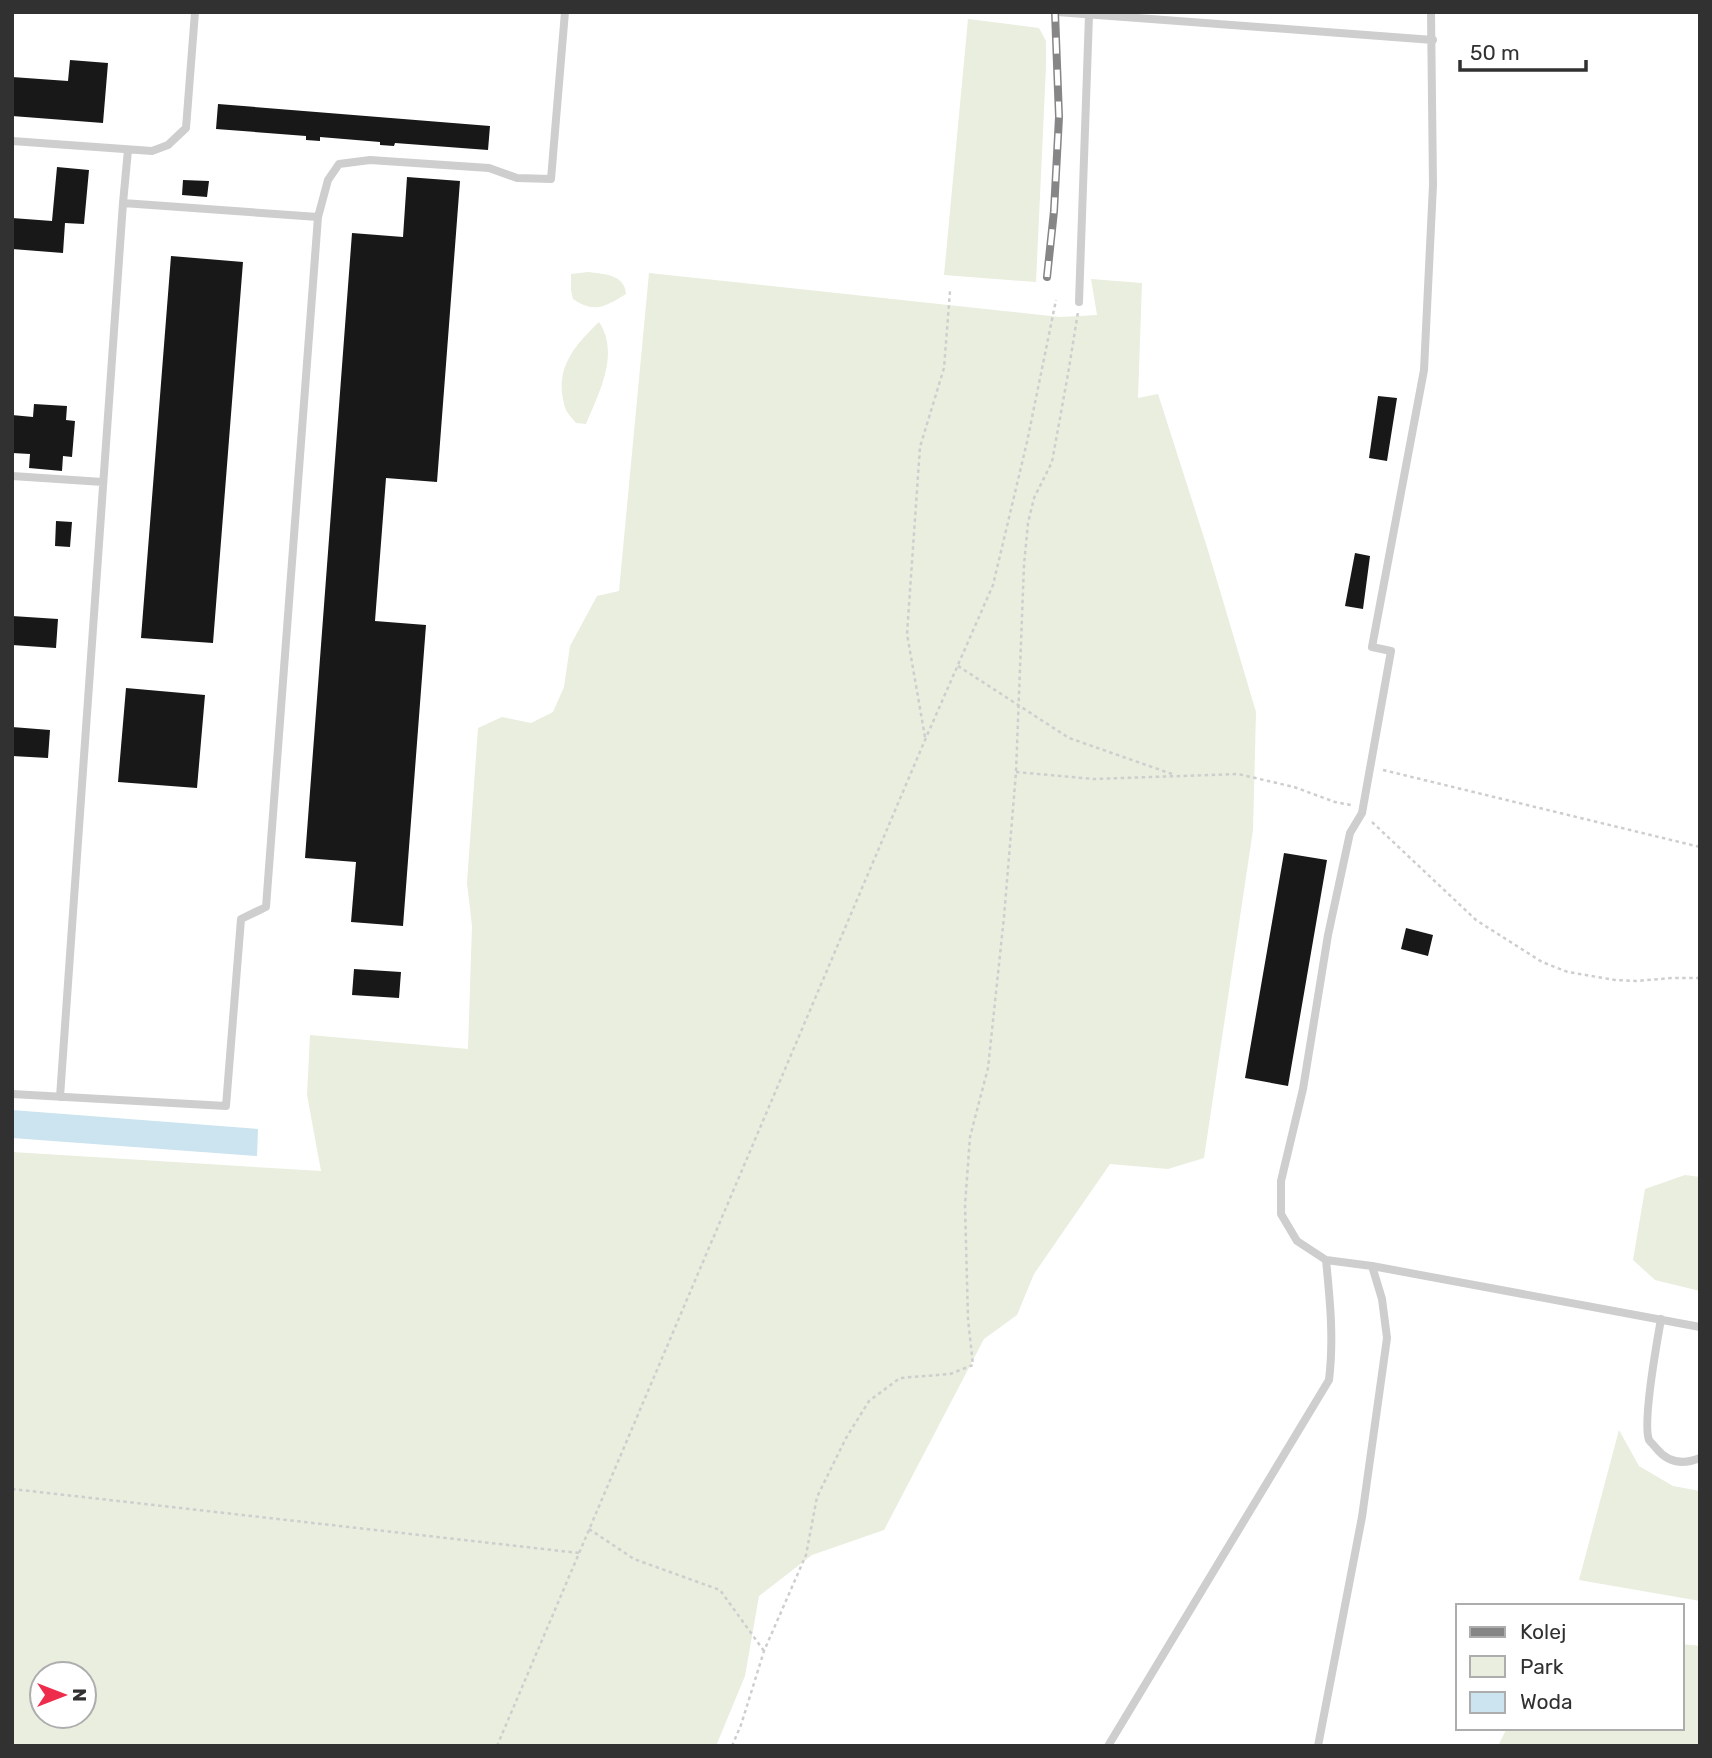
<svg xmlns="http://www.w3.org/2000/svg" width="1712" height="1758" font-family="Rubik,sans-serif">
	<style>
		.green { fill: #e9eedf; fill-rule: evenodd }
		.water { fill: #cbe4ef }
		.building { fill: #181818 }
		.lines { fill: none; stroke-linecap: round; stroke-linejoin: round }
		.path { stroke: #cecece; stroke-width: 2.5; stroke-dasharray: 3.5 3.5; stroke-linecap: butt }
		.lane { stroke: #cecece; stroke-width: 8 }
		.rail-casing { stroke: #868686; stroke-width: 8 }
		.rail { stroke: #fff; stroke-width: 5; stroke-dasharray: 16; stroke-linecap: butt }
	</style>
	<rect width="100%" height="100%" fill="#fff"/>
	<path class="green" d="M968,19L1039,28L1046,41V67L1036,282L944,275Z
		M588,272C603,274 625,274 626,294C606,306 595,314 573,299L571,290V274Z
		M649,273L1060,317L1097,315L1091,279L1142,283L1138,398L1158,394L1207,547L1256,712L1253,830L1204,1158L1168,1169L1110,1164L1034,1274L1017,1315L984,1339L884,1530L812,1555L759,1596L745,1676L716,1746H12V1152L321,1171L307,1095L310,1035L468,1049L472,926L467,883L478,728L502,717L531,723L553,712L564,687L570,646L597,596L619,591ZM84,1674V1716H42V1674Z
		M599,322C620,353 599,393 586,424L576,423C573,419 568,414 566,410C564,406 564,402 563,399C556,366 577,343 599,322Z
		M1685,1175L1700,1177V1291L1655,1280L1633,1260L1645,1189Z
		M1619,1430L1639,1466L1673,1486L1700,1491V1601L1579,1580Z
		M1682,1644L1700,1646V1746H1496L1499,1744L1507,1728H1682Z"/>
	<path class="water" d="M12,1110L258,1129L257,1156L12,1138Z"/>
	<path class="building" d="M70,60L108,63L103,123L12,116V77L68,81Z
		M218,104L490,126L488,150L395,143L394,146L380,145V142L320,137V141L306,140V136L216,129Z
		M57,167L89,170L84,224L65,223L63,253L12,249V218L52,221Z
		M407,177L460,181L437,482L386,478L375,621L426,625L403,926L351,922L356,862L305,858L352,233L403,237Z
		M183,180L209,181L207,197L182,195Z
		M171,256L243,262L213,643L141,638Z
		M1378,396L1397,398L1387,461L1369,458Z
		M34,404L67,406L66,420L75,421L72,457L63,456L62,471L29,468L30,454L12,453V415L33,417Z
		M56,521L72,522L70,547L55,546Z
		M1355,553L1370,556L1363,609L1345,606Z
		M12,616L58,619L56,648L12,645Z
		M126,688L205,695L197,788L118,782Z
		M12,727L50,730L48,758L12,756Z
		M1284,853L1327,860L1288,1086L1245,1078Z
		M1406,928L1433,935L1428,956L1401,949Z
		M354,969L401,972L399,998L352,995Z"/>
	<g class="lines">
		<path class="path" d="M958,666L1069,738L1172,774
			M925,737L907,634L920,447L944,368L950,291
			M1383,770L1700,847
			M1016,772L1094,779L1238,774L1294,787L1335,802L1351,805
			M1372,822L1476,920L1542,962L1568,972L1615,980L1636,981L1672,978H1700
			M12,1489L579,1553
			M589,1529L634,1559L720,1590L764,1651
			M497,1746L925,740L993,585L1027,442L1056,300
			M732,1746L741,1725L764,1651L806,1555L817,1497L846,1438L869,1401L900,1378L950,1374L973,1365L968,1319L965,1205L970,1137L988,1068L1004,917L1016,772L1024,565L1028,523L1034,498L1052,462L1068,374L1078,312"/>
		<path class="lane" d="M1057,12L1433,40
			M1431,12L1433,185L1424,370L1372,647L1391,651L1362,813L1350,833L1328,935L1303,1089L1281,1181V1214L1297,1241L1326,1260L1372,1266L1700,1327
			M12,141L152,151L168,145L186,128L195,12
			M123,203L318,217
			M1079,302L1089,15
			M12,476L103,482
			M12,1094L226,1106L241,919L266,907L318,217L328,180L339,164L370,160L489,168L517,178L551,179L565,12
			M60,1097L123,203L128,150
			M1661,1319C1657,1342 1642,1422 1649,1440C1651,1443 1654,1445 1656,1448C1668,1463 1683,1465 1700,1458
			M1108,1746L1329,1380C1334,1339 1330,1300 1326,1260
			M1318,1746L1362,1517L1387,1338L1382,1299L1372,1266"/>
		<defs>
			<path id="rail" d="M1047,277L1054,211L1059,117L1055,12"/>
		</defs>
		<use href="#rail" class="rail-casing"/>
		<use href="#rail" class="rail"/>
	</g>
	<rect width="1712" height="1758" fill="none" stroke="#313131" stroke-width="28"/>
	<rect x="1456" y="1604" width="228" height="126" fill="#ffffff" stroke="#adadad" stroke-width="2"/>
	<rect x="1470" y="1627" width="35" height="10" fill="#868686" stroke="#adadad" stroke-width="2"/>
	<text x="1520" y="1639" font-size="21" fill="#313131">Kolej</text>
	<rect x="1470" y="1656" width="35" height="21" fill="#e9eedf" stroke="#adadad" stroke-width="2"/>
	<text x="1520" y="1674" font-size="21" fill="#313131">Park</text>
	<rect x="1470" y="1692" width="35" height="21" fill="#cbe4ef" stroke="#adadad" stroke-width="2"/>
	<text x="1520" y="1709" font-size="21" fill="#313131">Woda</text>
	<g transform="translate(63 1695) rotate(90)"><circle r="33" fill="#ffffff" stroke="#adadad" stroke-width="2"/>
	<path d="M0-5L12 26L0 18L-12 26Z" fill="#ee2d4d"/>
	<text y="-10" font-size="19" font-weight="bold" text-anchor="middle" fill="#313131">N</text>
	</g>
	<path d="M1460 60v10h126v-10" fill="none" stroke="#313131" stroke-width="3.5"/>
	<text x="1470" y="60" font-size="21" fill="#313131" stroke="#ffffff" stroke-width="5" paint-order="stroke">50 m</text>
</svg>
